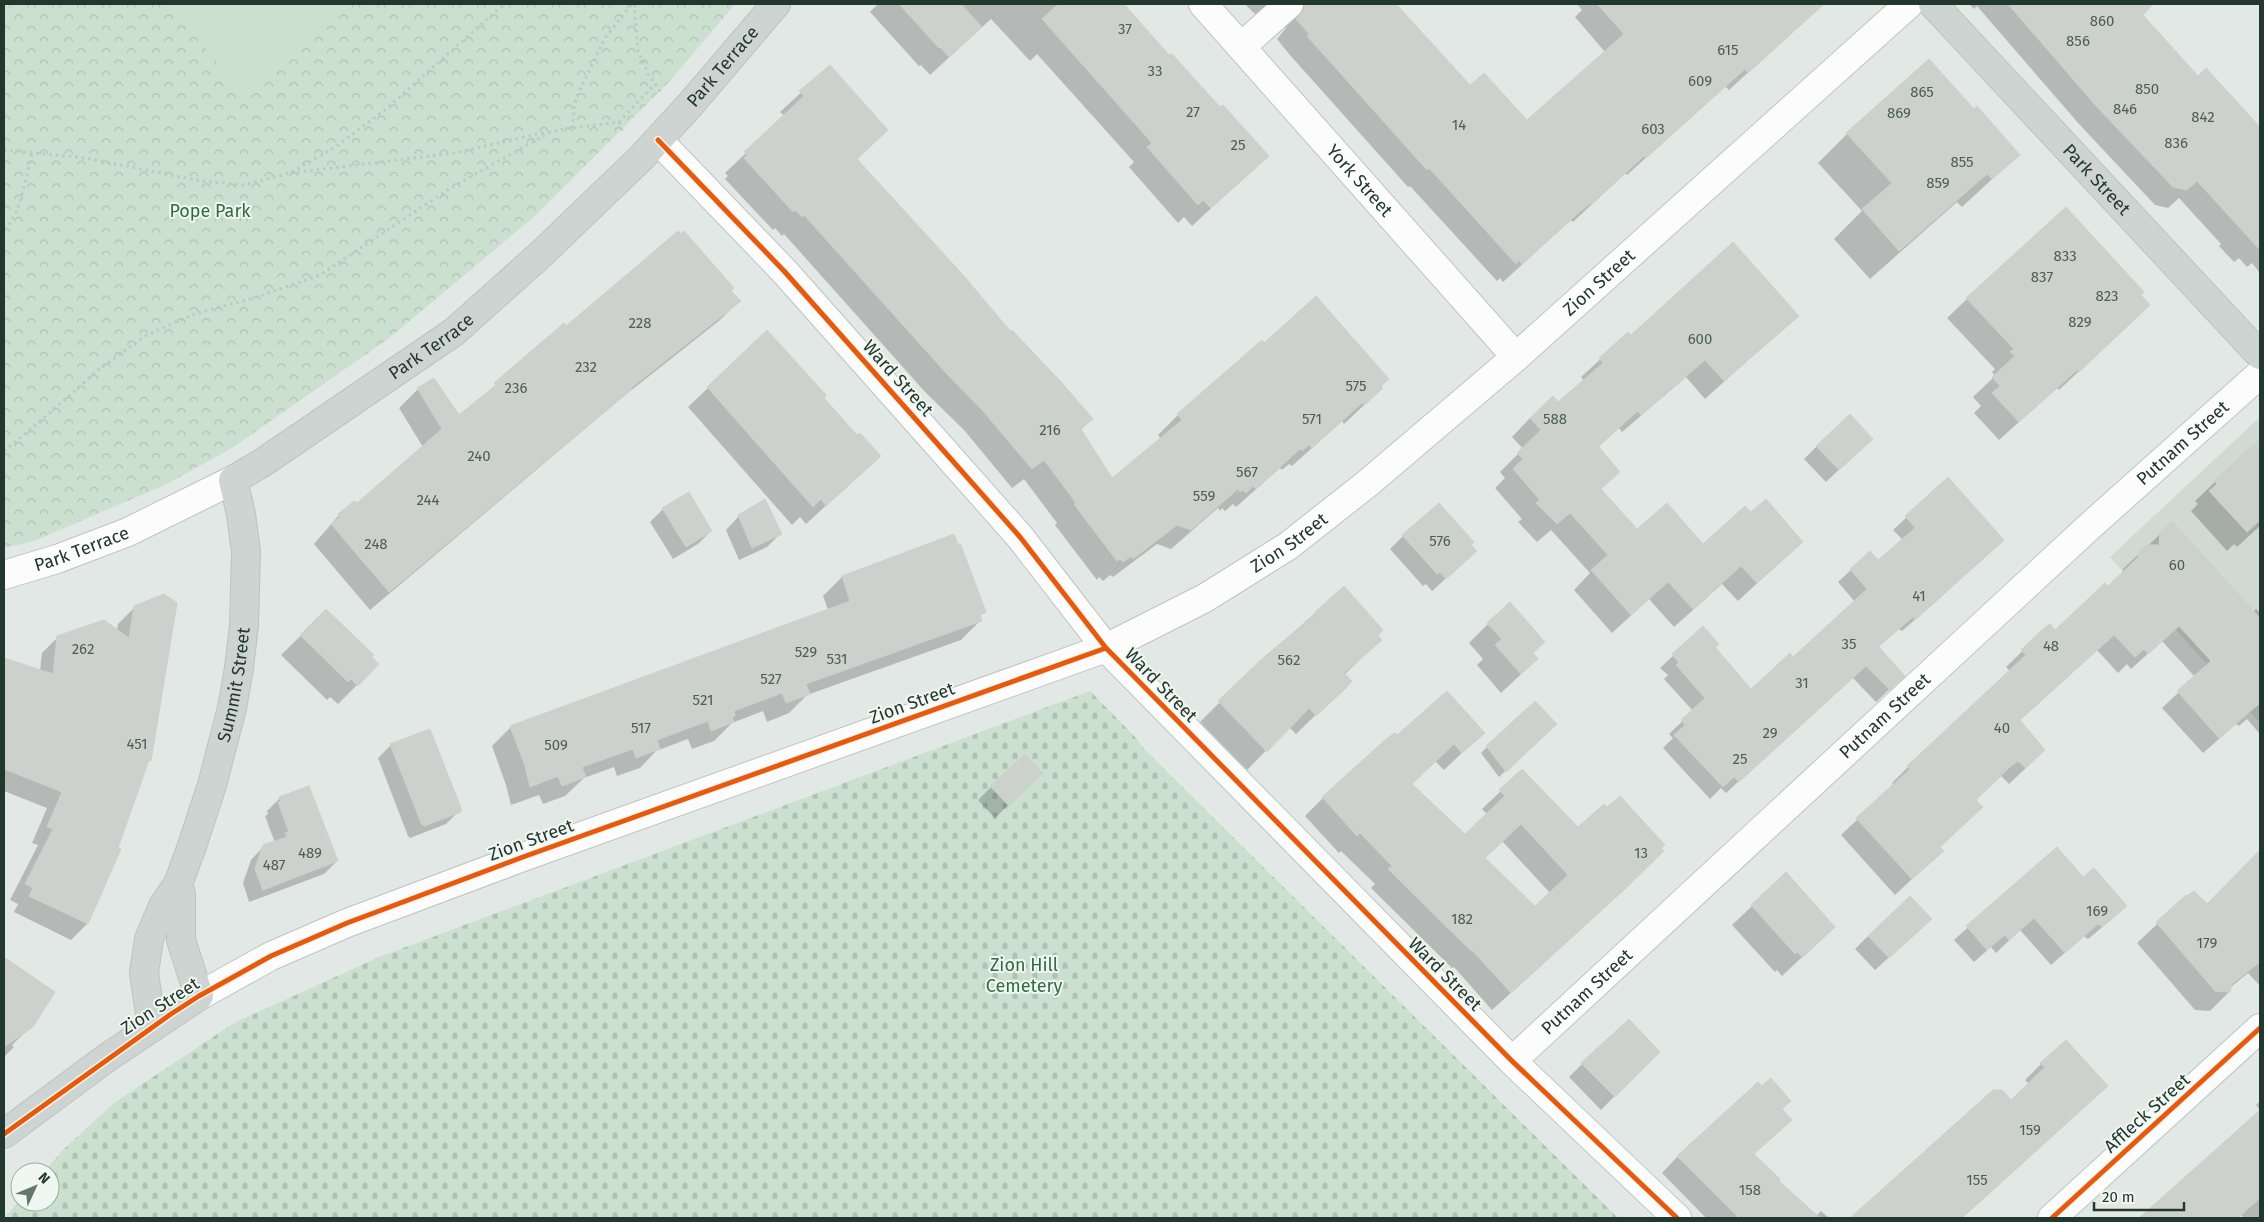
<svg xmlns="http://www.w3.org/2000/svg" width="2264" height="1222" font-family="'Fira Sans',sans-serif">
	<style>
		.built { fill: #d0d9d4 }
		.cemetery { fill: url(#cemetery-stones) }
		.park { fill: url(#park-crowns) }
		.pitch { fill: #cce0d0 }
		.shadow { fill: #0003; fill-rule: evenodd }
		.building { fill: #ccd1ce; stroke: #cbd1ce; fill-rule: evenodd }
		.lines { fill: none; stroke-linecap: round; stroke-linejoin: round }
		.minor-casing { stroke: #bfc4c2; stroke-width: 30 }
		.major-casing { stroke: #bcc4c0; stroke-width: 30 }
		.path { stroke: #bfc8c3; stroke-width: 3; stroke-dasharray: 2.5 4; stroke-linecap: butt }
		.minor { stroke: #fbfcfb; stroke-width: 28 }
		.major { stroke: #cdd4d1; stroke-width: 28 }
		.cycleway-casing { stroke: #f0f7f2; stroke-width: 8 }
		.cycleway { stroke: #e8590c; stroke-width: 5 }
		.labels { text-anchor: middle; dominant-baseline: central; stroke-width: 4; stroke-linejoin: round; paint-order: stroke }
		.number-label { font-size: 15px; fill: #4c5e57 }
		.street-label { font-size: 18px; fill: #22382f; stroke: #f0f7f2 }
		.park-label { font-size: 18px; fill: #2f6c3e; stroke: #f0f7f2 }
	</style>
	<defs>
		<pattern id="cemetery-stones" width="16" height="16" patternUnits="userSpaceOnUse" patternTransform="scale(1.25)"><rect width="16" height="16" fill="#cce0d0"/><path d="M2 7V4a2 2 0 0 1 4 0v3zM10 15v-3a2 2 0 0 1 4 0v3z" fill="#afc1b3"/></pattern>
		<pattern id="park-crowns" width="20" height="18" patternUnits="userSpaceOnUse" patternTransform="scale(1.25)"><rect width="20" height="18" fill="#cce0d0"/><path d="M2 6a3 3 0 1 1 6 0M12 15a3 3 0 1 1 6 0" fill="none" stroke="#afc1b3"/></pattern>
	</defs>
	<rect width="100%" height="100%" fill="#e2e8e5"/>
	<path class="built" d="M2259,418L2260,420V723L2110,557Z"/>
	<path class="cemetery" d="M1090,691L1136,738L1145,750L1618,1218H4L20,1200V1202H50V1172H44L63,1150L114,1103L234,1023L379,957Z"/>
	<path class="park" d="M4,4H735L670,81L535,216L388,339L232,448L167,484L34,541L4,548Z"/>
	<path class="pitch" d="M168,4H351L244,94Z"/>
	<path class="shadow" d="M878,4H1122L1169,56L1248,174L1192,226L1184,217L1178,223L1129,167L1134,162L1037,54L1030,61L991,19L930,75L921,65L919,66L870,12Z
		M1245,4H1395L1470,87L1527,121L1605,52L1575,17L1582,10L1577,4H1817L1820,6L1729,90L1725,86L1627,175L1625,173L1573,222L1571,220L1563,227L1503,282L1500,278L1497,281L1410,186L1408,187L1289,54L1277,39L1286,28V19L1267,7L1255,14Z
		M1969,4H2147L2149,6L2141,16L2198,77L2206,70L2260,129V273L2252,263L2247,267L2239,258L2234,262L2219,246L2221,244L2179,198L2168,208L2155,205L2079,124L1977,6L1974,9Z
		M830,66L886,130L856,159L1011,333L1091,419L1081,430L1111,480L1161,439L1158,435L1178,415L1262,342L1264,344L1382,388L1344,424L1342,421L1292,466L1289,464L1282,470L1280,468L1236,507L1233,504L1225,511L1222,508L1220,511L1218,508L1171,549L1157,544L1113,577L1110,575L1103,581L1099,577L1097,580L1055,525L1057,523L1024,479L1012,488L964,430L926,393L784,234L782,236L775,228L773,230L725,179L728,176L725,173L785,116L780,112Z
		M1974,111L2018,155L1962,207L1957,202L1870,279L1834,239L1862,211L1818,163L1847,134Z
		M730,291L739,301L720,320L624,396L370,610L314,544L339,515L357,505L423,447L399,408L418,389L459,417L564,325L566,328Z
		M1967,299L2129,324L2059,390L2057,388L1999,440L1974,413L1981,406L1973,397L1995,376L1992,372L1995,369L1947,318Z
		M1797,316L1705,399L1686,377L1622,432L1619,428L1598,447L1618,472L1600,490L1637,531L1703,546L1751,514L1802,542L1738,601L1722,584L1674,627L1649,599L1612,633L1574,590L1590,573L1551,530L1537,542L1518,522L1522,519L1495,488L1505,478L1500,472L1523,449L1512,437L1530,418L1558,404L1584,381L1581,377L1628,334L1631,337Z
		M708,388L822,398L857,437L880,456L806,524L800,517L792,525L688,407Z
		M1871,439L1826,482L1804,459L1817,446Z
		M2260,442V526L2237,547L2234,544L2227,551L2191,511L2198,504L2195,501L2215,482Z
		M1948,479L1990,552L1909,625L1902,631L1899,629L1878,647L1891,688L1876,702L1852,677L1726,793L1721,788L1710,799L1663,748L1673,738L1669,734L1693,711L1664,679L1668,675L1660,668L1703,628L1714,648L1751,691L1793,658L1855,602L1838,582L1851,570L1878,562L1903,540L1893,530Z
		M663,509L711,531L698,544L673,559L650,522Z
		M739,516L780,534L767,547L739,560L726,530Z
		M2172,523L2253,612L2256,609L2260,613V734L2247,719L2239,726L2236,724L2203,753L2162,708L2195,677L2162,641L2131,669L2127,664L2118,673L2097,650L2019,721L2028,766L2009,784L2001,776L1975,800L1939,848L1942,851L1895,895L1841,835L1894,785L1892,783L1908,767L2011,672L2006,667L2044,630L2055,632L2108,588L2122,574L2123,569Z
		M1403,536L1470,545L1462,564L1432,591L1426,584L1423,586L1390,549Z
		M842,577L984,612L979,617L980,621L961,640L807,695L789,713L767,722L763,711L732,723L714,741L692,749L688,739L656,751L640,768L617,776L614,767L584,778L565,796L543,804L539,795L511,805L506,785L492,746L511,727L828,610L823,596Z
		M1344,588L1380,640L1344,675L1331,700L1296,734L1289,727L1247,770L1200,722L1265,657Z
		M135,607L150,760L146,764L117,849L119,850L87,924L71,940L14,912L18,904L10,900L38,845L32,843L47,808L4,791V659L40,671L42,653L58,637L117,631L118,624Z
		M326,611L357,685L338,704L330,697L327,700L281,655Z
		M1488,624L1532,653L1537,659L1501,693L1477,665L1483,659L1469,643Z
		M1549,731L1499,777L1481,753L1487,747Z
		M1484,732L1444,770L1435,761L1410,784L1465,836L1487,814L1482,809L1522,771L1578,829L1607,809L1605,907L1492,1010L1454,967L1452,968L1371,888L1375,884L1341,851L1339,853L1305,816L1323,798L1397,737ZM1502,841L1550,893L1535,907L1484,859Z
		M391,745L459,811L446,824L410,838L408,836L378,758Z
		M1041,773L995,818L978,800L991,787Z
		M280,798L337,861L324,874L249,902L243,883L251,860L264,846L275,843L265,816L268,814L267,811Z
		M2057,848L2112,919L2088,939L2084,936L2051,965L2020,930L1996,953L1991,947L1974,962L1954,940Z
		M2260,852V986L2248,973L2230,988L2229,992L2210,1011L2195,1010L2137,943L2186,897L2207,905Z
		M1786,874L1834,927L1782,976L1777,970L1775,972L1732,925Z
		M1917,932L1875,970L1855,949L1868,936Z
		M4,959L53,993L32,1026L12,1045L14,1047L4,1057Z
		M1658,1052L1601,1110L1569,1077L1582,1064Z
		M2041,1064L2106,1086L1962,1218H1852L1993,1091L2011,1102L2029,1084L2025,1080Z
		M2260,1101V1110L2256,1105Z
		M1781,1110L1753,1155L1777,1181L1816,1216L1821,1211L1829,1218H1706L1662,1173L1678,1156Z
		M2260,1112V1218H2244L2241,1215L2238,1218H2141Z"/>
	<path class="building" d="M899,4H961L982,27L949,57L940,47L939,48Z
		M1058,4H1124L1169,55L1171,53L1220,107L1223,105L1269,156L1211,208L1203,200L1198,205L1147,147L1152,143L1042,19Z
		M1304,4H1396L1470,85L1484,73L1527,120L1624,34L1597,4H1824L1748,73L1745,69L1646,158L1644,156L1592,204L1591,203L1583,209L1522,264L1519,260L1516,264L1429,168L1427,170L1307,36L1309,34L1296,19L1304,9Z
		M2008,4H2153L2143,15L2198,76L2206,68L2260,127V250L2197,181L2187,190L2173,187L2097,107Z
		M1929,59L1974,109L1977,106L2020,155L1992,179L1987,174L1899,251L1862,209L1892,183L1846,133Z
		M830,65L888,130L857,159L964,276L1011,332L1012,330L1063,384L1093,419L1081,429L1112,478L1182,420L1177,414L1262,340L1264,343L1316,296L1389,379L1381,386L1383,388L1365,405L1362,403L1312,448L1309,445L1302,451L1300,449L1256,489L1253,486L1246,493L1243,490L1240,492L1238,489L1191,530L1177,525L1133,559L1131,556L1123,562L1120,559L1117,561L1074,504L1076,503L1044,460L1032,469L983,411L946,373L804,215L802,217L795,210L793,212L744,158L747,155L744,152L804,96L799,91Z
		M2066,207L2144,292L2141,295L2150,305L2079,372L2077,370L2019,422L1992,393L2000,386L1992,377L2015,356L2010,352L2014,349L1966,298Z
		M678,231L681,234L684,231L734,288L731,291L741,301L631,388L632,389L389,592L331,524L340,517L338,514L354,501L357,503L442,429L417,388L434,378L459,415L496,385L494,383L564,323L566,326L572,321Z
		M1733,242L1799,316L1724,381L1705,360L1641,415L1638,411L1598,446L1620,472L1601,489L1637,529L1667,503L1703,544L1745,506L1751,512L1766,499L1803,542L1757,583L1741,566L1693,609L1668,582L1631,615L1591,570L1608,555L1570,513L1557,524L1536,503L1540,500L1513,469L1523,459L1517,453L1541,430L1530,418L1553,396L1558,402L1603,363L1599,358L1628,332L1631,335Z
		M767,330L826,395L824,398L857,435L860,433L881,456L826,506L821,499L813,507L707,387Z
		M1850,414L1873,439L1839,470L1816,446Z
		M2260,439V520L2247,532L2209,491L2217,484L2214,481Z
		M1948,477L2004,540L1923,613L1915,620L1913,617L1878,646L1905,676L1890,690L1866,666L1739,782L1734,777L1723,787L1674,735L1685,725L1681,720L1705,698L1676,665L1679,663L1672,654L1703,626L1719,644L1715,647L1751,689L1790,653L1793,657L1867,589L1850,569L1870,551L1878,560L1915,528L1905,516Z
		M689,492L712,531L686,547L662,508Z
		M765,499L782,534L752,548L738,515Z
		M1439,503L1474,542L1471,545L1477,551L1446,579L1440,572L1437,574L1402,535Z
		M2172,521L2260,618V703L2219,738L2177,691L2211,661L2179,626L2148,654L2144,649L2135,657L2114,635L2020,720L2045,750L2026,768L2018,761L2011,766L1976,800L1983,807L1940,847L1944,851L1912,879L1856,818L1910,769L1907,766L2026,655L2021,650L2043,629L2050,624L2055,630L2105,583L2108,586L2138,557L2139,551L2146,545H2159L2160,533Z
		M954,534L958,545L960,543L986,612L980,615L982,621L806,684L810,694L786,703L782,693L734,711L735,716L732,717L734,722L711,731L708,721L657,740L660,749L636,758L633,749L582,767L586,777L562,786L558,776L530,787L525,766L510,726L850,601L842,576Z
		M1344,586L1383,630L1378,635L1382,640L1344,673L1352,681L1346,688L1316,716L1309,708L1267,752L1218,701L1264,657L1316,614L1315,612Z
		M164,594L177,603L151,761L149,760L118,848L121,849L88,924L29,896L33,888L25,884L53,829L47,827L62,792L4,769V658L53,674L57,636L104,620L129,638L134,606Z
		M1510,602L1545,642L1533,653L1538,659L1521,674L1495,645L1502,639L1487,623Z
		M326,609L374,655L372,657L379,664L358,686L351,679L348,682L300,635Z
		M1447,691L1485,733L1462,753L1454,744L1412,784L1465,834L1505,796L1499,790L1522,769L1578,827L1604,804L1607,807L1620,796L1665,845L1661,848L1664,851L1625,889L1511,993L1472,950L1471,951L1388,869L1392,866L1360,833L1357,836L1322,797L1386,739L1395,733L1397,735ZM1521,824L1568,875L1535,906L1485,858Z
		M1535,701L1557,724L1506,772L1486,746Z
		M430,729L461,808V812L424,826L421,823L390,744Z
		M1025,754L1043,773L1009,806L990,786Z
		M309,786L338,861L263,890L255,869L263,845L287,837L285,833L289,832L278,802L281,801L279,797Z
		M2057,847L2083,877L2094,868L2127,906L2102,927L2098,924L2065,953L2034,918L2009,940L2005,935L1987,950L1966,926Z
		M2260,850V962L2232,984L2230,992L2215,991L2156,922L2186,895L2187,896L2194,891L2207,904Z
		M1786,872L1835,927L1803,957L1797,952L1795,954L1751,905Z
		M1910,896L1932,919L1889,958L1868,936Z
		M4,957L55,992L33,1027L4,1047Z
		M1629,1019L1660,1052L1615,1097L1581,1063Z
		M2066,1040L2108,1086L1962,1218H1850L1993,1090H2002L2011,1100L2045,1067L2040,1063Z
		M1771,1078L1791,1101L1782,1109L1792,1120L1754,1154L1780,1179L1779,1181L1820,1218H1739L1677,1156L1758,1082L1762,1086Z
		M2260,1110V1198L2238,1218H2139Z"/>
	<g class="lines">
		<defs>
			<g id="minor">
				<path id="s1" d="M1203,4L1516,357"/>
				<path d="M1241,47L1289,4"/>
				<path d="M658,140L784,271L935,441L1020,537L1106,648L1512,1061L1677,1218"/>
				<path id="s2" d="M4,575L57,559L128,532L233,480"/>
				<path id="s3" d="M199,996L271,956L347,923L523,857L1106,648L1205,598L1288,546L1368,483L1516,357L1909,4"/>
				<path id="s4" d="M1512,1061L2090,526L2260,374"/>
				<path d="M2052,1218L2260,1028"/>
			</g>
			<g id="major">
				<path id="s5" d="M1933,4L2260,355"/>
				<path id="s6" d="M152,1027L144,973L149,939L163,906L178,884L192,846L212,785L232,708L239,668L244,625L246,552L241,514L233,480L262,463L454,332L539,256L642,157L689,106L776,4"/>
				<path d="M4,1134L105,1059L199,996L181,940V894L178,884"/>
			</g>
		</defs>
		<use href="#minor" class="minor-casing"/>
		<use href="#major" class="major-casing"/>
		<path class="path" d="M634,4L638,50L648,74L662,94
			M619,122L623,133
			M572,128L576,98L605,38L632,4
			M4,150L86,158L201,181L244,185L290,173L337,146L386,109L504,4
			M291,173L455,153L546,132
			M4,229C20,218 27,172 32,153
			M4,451L38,423L98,370L145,336L194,314L257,297L320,275L449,189L552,131L619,122L655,84"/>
		<use href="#minor" class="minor"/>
		<use href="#major" class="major"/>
		<defs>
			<path id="cycleway" d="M658,140L784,271L935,441L1020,537L1106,648L1512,1061L1677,1218
				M4,1134L171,1014L199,996L271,956L347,923L523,857L1106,648
				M2052,1218L2260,1028"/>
		</defs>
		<use href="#cycleway" class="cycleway-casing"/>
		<use href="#cycleway" class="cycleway"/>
	</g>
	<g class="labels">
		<g class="number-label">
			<text x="2102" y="21">860</text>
			<text x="1125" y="29">37</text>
			<text x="2078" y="41">856</text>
			<text x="1728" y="50">615</text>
			<text x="1155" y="71">33</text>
			<text x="1700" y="81">609</text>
			<text x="2147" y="89">850</text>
			<text x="1922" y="92">865</text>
			<text x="2125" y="109">846</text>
			<text x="1193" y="112">27</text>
			<text x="1899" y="113">869</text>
			<text x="2203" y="117">842</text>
			<text x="1459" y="125">14</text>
			<text x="1653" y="129">603</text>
			<text x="2176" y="143">836</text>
			<text x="1238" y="145">25</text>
			<text x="1962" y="162">855</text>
			<text x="1938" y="183">859</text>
			<text x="2065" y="256">833</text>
			<text x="2042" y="277">837</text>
			<text x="2107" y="296">823</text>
			<text x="2080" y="322">829</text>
			<text x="640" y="323">228</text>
			<text x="1700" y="339">600</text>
			<text x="586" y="367">232</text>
			<text x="1356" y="386">575</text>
			<text x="516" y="388">236</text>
			<text x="1312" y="419">571</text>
			<text x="1555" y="419">588</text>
			<text x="1050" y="430">216</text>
			<text x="479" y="456">240</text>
			<text x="1247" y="472">567</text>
			<text x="1204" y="496">559</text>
			<text x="428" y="500">244</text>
			<text x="1440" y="541">576</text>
			<text x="376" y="544">248</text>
			<text x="2177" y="565">60</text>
			<text x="1919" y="596">41</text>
			<text x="1849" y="644">35</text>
			<text x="2051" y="646">48</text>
			<text x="83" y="649">262</text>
			<text x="806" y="652">529</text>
			<text x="837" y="659">531</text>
			<text x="1289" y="660">562</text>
			<text x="771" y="679">527</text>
			<text x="1802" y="683">31</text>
			<text x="703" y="700">521</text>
			<text x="641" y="728">517</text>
			<text x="2002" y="728">40</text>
			<text x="1770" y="733">29</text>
			<text x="137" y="744">451</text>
			<text x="556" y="745">509</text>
			<text x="1740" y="759">25</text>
			<text x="310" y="853">489</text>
			<text x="1641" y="853">13</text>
			<text x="274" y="865">487</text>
			<text x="2097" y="911">169</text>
			<text x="1462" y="919">182</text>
			<text x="2207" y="943">179</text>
			<text x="2030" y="1130">159</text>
			<text x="1977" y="1180">155</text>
			<text x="1750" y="1190">158</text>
		</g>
		<g class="street-label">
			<text stroke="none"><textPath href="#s6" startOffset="1210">Park Terrace</textPath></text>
			<text stroke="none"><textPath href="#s5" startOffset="240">Park Street</textPath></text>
			<text stroke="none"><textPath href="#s1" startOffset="236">York Street</textPath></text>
			<text stroke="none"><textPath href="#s3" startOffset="1589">Zion Street</textPath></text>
			<text stroke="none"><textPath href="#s6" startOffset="805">Park Terrace</textPath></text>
			<text transform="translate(898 378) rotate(48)">Ward Street</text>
			<text stroke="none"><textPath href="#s4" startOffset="912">Putnam Street</textPath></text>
			<text stroke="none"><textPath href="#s3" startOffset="1184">Zion Street</textPath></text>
			<text stroke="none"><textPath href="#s2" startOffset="82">Park Terrace</textPath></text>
			<text stroke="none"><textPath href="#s6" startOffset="359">Summit Street</textPath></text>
			<text transform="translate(1161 685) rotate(46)">Ward Street</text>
			<text transform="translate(912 703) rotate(-20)">Zion Street</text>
			<text stroke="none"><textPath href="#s4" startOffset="508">Putnam Street</textPath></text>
			<text transform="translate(531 840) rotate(-20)">Zion Street</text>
			<text transform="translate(1445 974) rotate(45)">Ward Street</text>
			<text stroke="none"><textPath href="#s4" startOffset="102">Putnam Street</textPath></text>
			<text transform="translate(160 1006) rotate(-33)">Zion Street</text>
			<text transform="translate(2147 1113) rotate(-42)">Affleck Street</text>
		</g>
		<g class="park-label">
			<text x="210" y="211">Pope Park</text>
			<text x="1024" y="965">Zion Hill<tspan x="1024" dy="21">Cemetery</tspan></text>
		</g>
	</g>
	<rect width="2264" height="1222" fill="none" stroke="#22382f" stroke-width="10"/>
	<g transform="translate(35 1187) rotate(46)"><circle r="24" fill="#f0f7f2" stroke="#9eaba4"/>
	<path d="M0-4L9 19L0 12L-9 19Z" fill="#65766f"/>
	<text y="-8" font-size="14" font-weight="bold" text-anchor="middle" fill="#22382f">N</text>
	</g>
	<path d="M2094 1202v8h90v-8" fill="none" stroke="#22382f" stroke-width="2.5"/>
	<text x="2102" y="1202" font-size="15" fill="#22382f" stroke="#f0f7f2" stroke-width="4" paint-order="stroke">20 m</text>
</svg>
